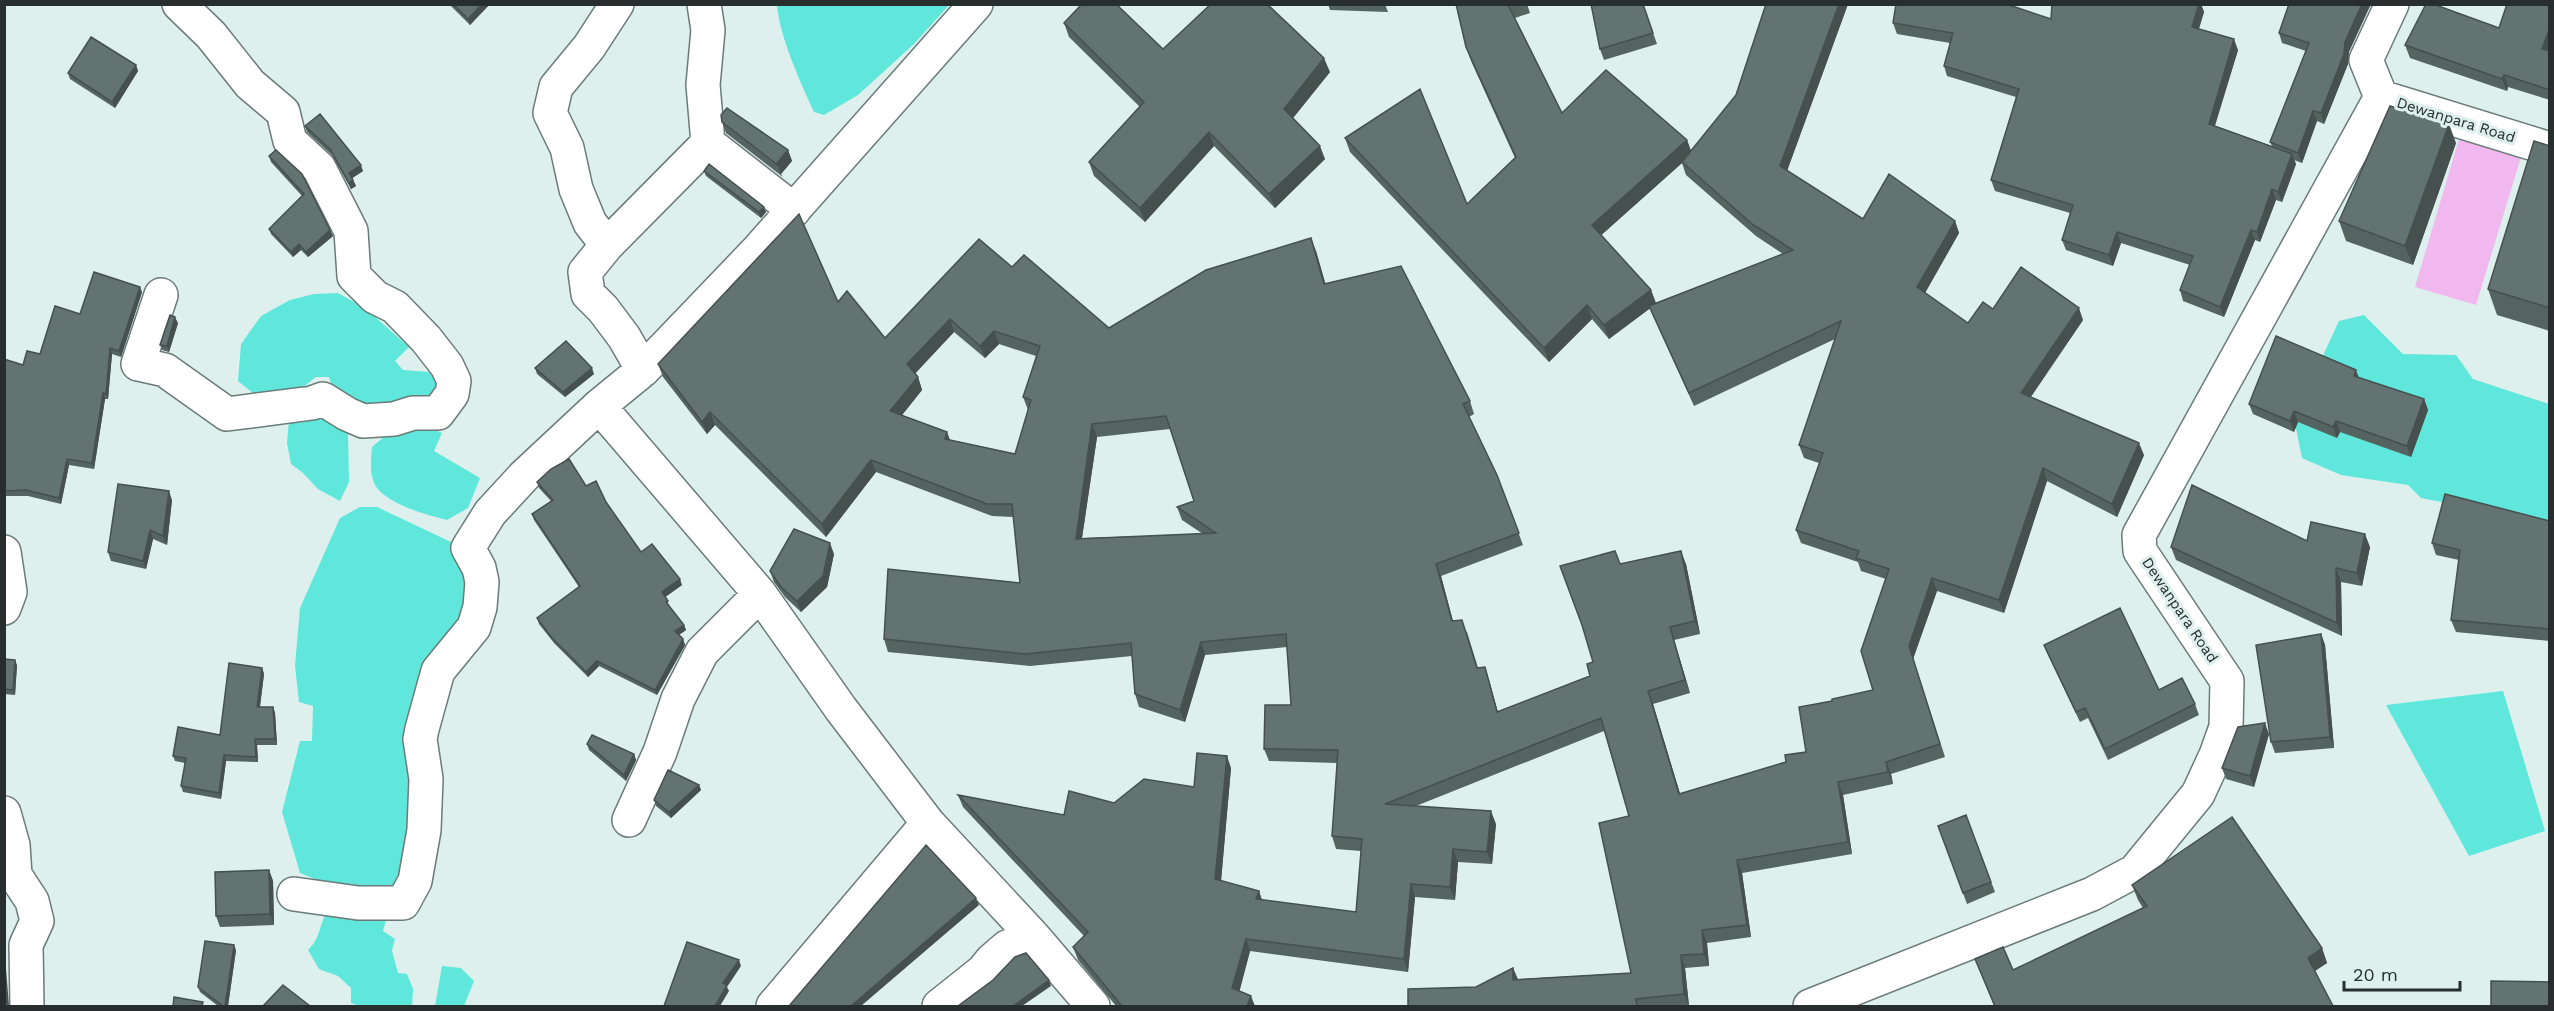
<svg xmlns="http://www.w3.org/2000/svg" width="2554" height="1011" font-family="'Work Sans',sans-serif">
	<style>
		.green { fill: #f1b7ef }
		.water { fill: #5fe7dc }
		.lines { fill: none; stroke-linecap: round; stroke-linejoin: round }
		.minor-casing { stroke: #6a7b79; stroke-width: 36 }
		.minor { stroke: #fff; stroke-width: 33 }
		.wall { fill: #556361; fill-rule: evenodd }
		.shaded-wall { fill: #45504f }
		.building { fill: #637371; stroke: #45504f; stroke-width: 1.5; fill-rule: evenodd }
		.labels { text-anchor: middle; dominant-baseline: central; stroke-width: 6; stroke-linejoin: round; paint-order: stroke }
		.street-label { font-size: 15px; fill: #272e2d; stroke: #ddf0ed }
	</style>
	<rect width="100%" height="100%" fill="#ddf0ed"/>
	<path class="green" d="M2459,139L2521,157L2476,305L2415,287Z"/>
	<path class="water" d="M777,5V4L949,5L914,44L858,95L824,115L814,112C800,81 780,38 777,5Z
		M338,293L365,308L409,347L395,361L403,370L429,372L440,385L434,399L384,417L333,389L329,377H316L297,392L264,402L238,381L241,344L261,316L290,300L314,294Z
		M2364,315L2403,354L2456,355L2473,379L2549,404V523L2421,498L2408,485L2341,475L2302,458L2294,418L2339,321Z
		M290,410L324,415L348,431L349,482L340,501L318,489L303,473L291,464L287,443Z
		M409,419L442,433L434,451L480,478L468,508L447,520C427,515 386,504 375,485C369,473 371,459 372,447L398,425Z
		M360,507H377L451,542L462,554L472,593L414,783L402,876L387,896L352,894L300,873L282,812L300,741H312L313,706L299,702L295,666L300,608L340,518Z
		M2503,691L2545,831L2469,856L2386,705Z
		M332,905L387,916L383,931L395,939L392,951L398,973L407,974L413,989L412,1006H359L351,1003V988L338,976L319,969L308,950C323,936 318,920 332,905Z
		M442,966L461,968L474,981L464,1006H435Z"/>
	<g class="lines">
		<defs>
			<path id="minor" d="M617,4L589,47L556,87L550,113L567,148L576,189L590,223L607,245L585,272L588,294L603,309L624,337L643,370L599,406L760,594L841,709L928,823L1033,936L1093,1006
				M2381,97L2366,60L2392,4
				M708,143L794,210
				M607,245L708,143L703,85L708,30L704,4
				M161,295L138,364L165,370L227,414L312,403L323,399L347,414L363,421L394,419L413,413H438L452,394L454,381L447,366L426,339L395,307L375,297L354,276L351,231L319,168L290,141L283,112L250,84L211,35L179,4
				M643,370L758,250L976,4
				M4,552L10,592L4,608
				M4,813L13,845L15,875L32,901L37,921L26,945L27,1006
				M629,820L660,752L678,699L702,652L760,594
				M294,894L358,903H403L415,881L424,830L426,779L420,739L422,729L438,671L474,627L480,607L482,582L479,568L468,548L490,513L524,476L599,406
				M773,1006L928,823
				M939,1006L983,971L992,960L1007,947L1033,936
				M1810,1006L2092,894L2135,871L2198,794L2216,755L2226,727L2227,681L2140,551L2139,535L2381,97L2550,149"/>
		</defs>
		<use href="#minor" class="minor-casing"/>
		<use href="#minor" class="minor"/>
	</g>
	<path class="wall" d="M449,4H490L470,25Z
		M1328,4H1385L1388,12L1330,10Z
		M1456,4H1527L1530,13L1515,18L1562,113L1687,140L1691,151L1848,4L1787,171L1863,219L1955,221L1959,233L1925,293L1968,323L1993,309L2083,320L2031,397L2144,455L2117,517L2047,481L2004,613L1937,591L1913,659L1945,757L1891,774L1893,784L1843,795L1852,854L1742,873L1751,937L1707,943L1709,966L1685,968L1689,1006H1408L1476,987L1513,968L1518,979L1631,973L1629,816L1604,731L1416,806L1496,824L1492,864L1458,862L1455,900L1415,897L1408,972L1250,951L1239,991L1255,1006H1116L1078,960L1073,947L1084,936L963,807L958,795L1064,815L1114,803L1194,787L1231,768L1221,881L1259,891L1262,900L1356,912L1361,851L1336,849L1332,836L1337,763L1269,761L1264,749L1291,705L1287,647L1205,655L1185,722L1139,707L1135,694L1132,656L1030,666L888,652L884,639L1020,583L1013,517L992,516L876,472L826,537L715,425L707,434L663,377L658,364L838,302L885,338L1012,267L1109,328L1316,251L1325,283L1470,401L1474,414L1469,417L1497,475L1523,545L1441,576L1453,621L1467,632L1478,668L1489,680L1498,712L1590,676L1620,564H1686L1700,634L1674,640L1690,693L1653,704L1680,794L1786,762L1806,752L1832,701L1873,690L1886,579L1861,571L1858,562L1801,543L1796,530L1819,463L1804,458L1799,445L1835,339L1694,406L1654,318L1650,308L1609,339L1592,319L1549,362L1350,152L1345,138L1467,204L1515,158L1471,61L1466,47ZM1682,163L1686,175L1756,236L1783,254L1656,303L1651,290L1601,235ZM954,332L985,358L999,344L1036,356L1023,397L1028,410L1015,454L950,440L902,415L922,390L918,377L915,373ZM1170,429L1194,501L1177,507L1182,520L1203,534L1082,538L1097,437Z
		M1643,4L1657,44L1604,60L1600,49Z
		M2052,4H2201L2204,12L2199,29L2238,50L2215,126L2272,146L2270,142L2306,51L2282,43L2279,33L2349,52L2348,64L2324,124L2317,121L2302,163L2294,160L2296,164L2282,202L2276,200L2260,242L2255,240L2224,317L2183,301L2180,290L2190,265L2121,243L2113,266L2066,250L2062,240L2070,213L1995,191L1991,180L2016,97L1947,76L1944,66L1950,43L1897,34L1893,23L2051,19Z
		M2550,4V100L2508,87L2507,91L2410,58L2405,45L2499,28Z
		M1064,23L1163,49L1330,72L1293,118L1325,159L1275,208L1214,146L1145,222L1094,176L1089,162L1140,107L1069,37Z
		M136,65L138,71L115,108L70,79L68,73Z
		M722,122L788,150L792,161L781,174L783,177L726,133Z
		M305,126L363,171L352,178L356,186L351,189L332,155L307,132Z
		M2456,143L2413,265L2346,241L2339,221Z
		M2550,146V331L2497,315L2488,289Z
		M276,150L330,230L333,236L308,257L301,250L293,257L271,234L269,229L302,196L271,162L269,156Z
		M704,171L766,212L761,218L706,176Z
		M142,292L121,357L112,354L108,399H105L94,469L69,465L61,504L28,496H4V359L23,365L40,354L80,314Z
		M178,323L169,352L162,350L160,345Z
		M535,368L594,374L565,397L537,374Z
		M2359,378L2424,399L2428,410L2411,457L2340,432L2337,438L2298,422L2294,432L2253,414L2249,404Z
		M537,482L586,486L606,502L641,552L682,585L665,597L670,607L684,625L686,630L679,635L683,639L685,645L657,695L599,666L588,677L554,643L539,624L537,618L579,587L534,520L532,514L551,501L539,488Z
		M172,500L167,545L153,539L146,569L111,561L108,552Z
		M2550,521V641L2456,632L2451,620L2459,560L2436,555L2432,543Z
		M2307,541L2370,547L2362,586L2341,582L2342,636L2176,560L2171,547Z
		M834,554L827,587L801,612L785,597L774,582L770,571Z
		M2321,634L2325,645L2334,748L2275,753L2271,742Z
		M2044,645L2195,704L2199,715L2108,760L2088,718L2080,722L2048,655Z
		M4,658L17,665L15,695L4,694Z
		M262,668L264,674L260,707H273L275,713L277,745H257L258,762L226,761L221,799L183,792L181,786L185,763L175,761L173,756L220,735Z
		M2269,734L2254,787L2226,779L2222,768Z
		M587,744L634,754L636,760L626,781L589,750Z
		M699,785L701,790L671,818L656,806L654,800Z
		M1966,815L1995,892L1967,904L1938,826Z
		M269,870L273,881L274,925L220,927L216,916Z
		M2132,885L2322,948L2327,963L2315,971L2333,1006H1994L1975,959L2013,970L2143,908L2138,900Z
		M236,950L228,1006H218L200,992L198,987Z"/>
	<path class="shaded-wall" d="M482,4H490L470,25L468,19Z
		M1839,4H1848L1784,179L1780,166Z
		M2199,4H2201L2204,12L2196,37L2192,27Z
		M2362,4H2371L2349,52L2348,64L2324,124L2321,113L2345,42Z
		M2550,27V53L2542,49Z
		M2234,39L2238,50L2212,134L2209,124Z
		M1324,58L1330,72L1289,123L1284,109Z
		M136,65L138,71L115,108L112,102Z
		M2504,75L2508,87L2507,91L2502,79Z
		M2313,111L2317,121L2302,163L2298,153Z
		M2449,124L2456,143L2413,265L2405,246Z
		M1209,132L1214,146L1145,222L1140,208Z
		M1687,140L1692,154L1597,239L1592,225Z
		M1320,146L1325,159L1275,208L1269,194Z
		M788,150L792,161L781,174L777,163Z
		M2292,154L2296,164L2282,202L2278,192Z
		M361,165L363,171L351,179L349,173Z
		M353,180L356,186L351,189L349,183Z
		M2272,189L2276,200L2260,242L2257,232Z
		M764,207L766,212L761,218L759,212Z
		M1955,221L1959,233L1921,300L1917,287Z
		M330,230L333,236L308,257L306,252Z
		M2251,230L2255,240L2224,317L2220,307Z
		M2117,232L2121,243L2113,266L2109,255Z
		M1311,238L1316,251L1329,296L1324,284Z
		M299,244L301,250L293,257L291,252Z
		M140,287L142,292L121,357L119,351Z
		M1651,290L1656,304L1609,339L1604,325Z
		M1587,305L1592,319L1549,362L1544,348Z
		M2079,308L2083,320L2025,405L2021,393Z
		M175,317L178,323L169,352L167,346Z
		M950,319L954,332L912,377L907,364Z
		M994,331L999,344L985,358L980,346Z
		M110,348L112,354L108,399L106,394Z
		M592,368L594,374L565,397L563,392Z
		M2356,370L2360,381L2354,376Z
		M918,377L922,390L895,424L890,411Z
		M103,393L105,399L94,469L92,463Z
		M2424,399L2428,410L2411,457L2407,446Z
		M2294,411L2298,422L2294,432L2290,421Z
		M710,412L715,425L707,434L702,422Z
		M2336,421L2340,432L2337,438L2333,427Z
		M1092,424L1097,437L1080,551L1076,539Z
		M947,432L952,445L945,439Z
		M2139,443L2144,455L2117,517L2112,504Z
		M67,459L69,465L61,504L59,498Z
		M871,460L876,472L826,537L822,524Z
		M2043,468L2047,481L2004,613L1999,600Z
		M169,491L172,500L167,545L163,536Z
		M150,530L153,539L146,569L143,561Z
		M2365,534L2370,547L2362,586L2357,573Z
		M830,543L834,554L827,587L801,612L797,601Z
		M1681,551L1686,564L1700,634L1695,621Z
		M1436,564L1441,576L1456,633L1452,621Z
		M2336,568L2341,582L2342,636L2337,623Z
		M1932,578L1937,591L1913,659L1945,757L1909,646Z
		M680,579L682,585L664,598L662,592Z
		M684,625L686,630L677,636L675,631Z
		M1670,627L1674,640L1690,693L1685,680Z
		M2321,634L2325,645L2334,748L2330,737Z
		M683,639L685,645L657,695L655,690Z
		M1201,642L1205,655L1185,722L1180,710Z
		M15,660L17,665L15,695L13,690Z
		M597,661L599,666L588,677L586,672Z
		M1485,667L1489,680L1501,725L1497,712Z
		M262,668L264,674L259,713L257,707Z
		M1648,691L1653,704L1684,807L1679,794Z
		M273,707L275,713L277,745L275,739Z
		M2265,723L2269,734L2254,787L2250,776Z
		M255,739L257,745L258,762L256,757Z
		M634,754L636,760L626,781L624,775Z
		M224,755L226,761L221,799L219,793Z
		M1227,756L1231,768L1220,892L1215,879Z
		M1886,762L1891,774L1893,784L1888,772Z
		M1838,782L1843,795L1852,854L1848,842Z
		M699,785L701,790L671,818L669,812Z
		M1491,811L1496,824L1492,864L1487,852Z
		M1453,849L1458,862L1455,900L1450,887Z
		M1737,860L1742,873L1751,937L1747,925Z
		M269,870L273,881L274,925L270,914Z
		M1411,884L1415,897L1408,972L1404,959Z
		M1259,891L1263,904L1256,899Z
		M976,898L979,905L861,1006H851Z
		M1702,930L1707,943L1709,966L1704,954Z
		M1246,939L1250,951L1237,1001L1232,988Z
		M234,945L236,950L228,1006H225Z
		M2322,948L2327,963L2313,972L2308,958Z
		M4,954L5,956L9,1006H8L7,1004Z
		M1681,955L1685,968L1689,1006L1684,994Z
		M739,960L741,966L727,987L729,991L720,1006H715L723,983Z
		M1513,968L1518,981L1513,980Z
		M1049,980L1051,986L1022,1006H1013Z
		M1251,996L1255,1006H1247Z"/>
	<path class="building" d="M453,4H482L468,19Z
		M1082,4H1116L1163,49L1211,4H1267L1324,58L1284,109L1320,146L1269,194L1209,132L1140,208L1089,162L1144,102L1064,23Z
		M1456,4H1509L1508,5L1562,113L1606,70L1687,140L1592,225L1651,290L1604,325L1587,305L1544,348L1345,138L1420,89L1467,204L1516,157L1466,47Z
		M1591,4H1643L1653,33L1600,49Z
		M1766,4H1839L1780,166L1863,219L1889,174L1955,221L1917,287L1968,323L1983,302L1993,309L2021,267L2079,308L2021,393L2139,443L2112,504L2043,468L1999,600L1932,578L1909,646L1940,744L1886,762L1888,772L1838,782L1848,842L1737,860L1747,925L1702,930L1704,954L1681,955L1684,994L1636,999L1637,1006H1408V989L1476,987L1513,968V980L1631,973L1599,823L1629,816L1601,718L1385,804L1491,811L1487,852L1453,849L1450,887L1411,884L1404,959L1246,939L1232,988L1251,996L1247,1006H1122L1073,947L1088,932L958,795L1064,815L1069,791L1114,803L1144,779L1194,787L1197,753L1227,756L1215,879L1259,891L1256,899L1356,912L1362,839L1332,836L1338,750L1264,749L1265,705H1291L1286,634L1201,642L1180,710L1135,694L1131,643L1025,654L884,639L888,569L1020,583L1012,504H987L871,460L822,524L710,412L702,422L658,364L799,214L838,302L847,291L885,338L979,239L1012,267L1024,255L1109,328L1206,270L1311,238L1324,284L1401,266L1470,401L1463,404L1497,475L1519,533L1436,564L1452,621L1462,620L1477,668L1485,667L1497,712L1590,676L1587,664L1593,662L1582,625L1560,566L1615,551L1620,564L1681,551L1695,621L1670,627L1685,680L1648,691L1679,794L1786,762L1785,755L1806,752L1799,707L1832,701V699L1873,690L1861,651L1889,569L1856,558L1859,551L1796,530L1823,453L1799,445L1841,321L1689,393L1649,306L1793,250L1752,224L1682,162L1736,95ZM950,319L980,346L994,331L1040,346L1023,397L1031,400L1015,454L945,439L947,432L890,411L918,377L907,364ZM1166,416L1194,501L1177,507L1216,533L1076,539L1092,424Z
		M1896,4H2006L2051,19L2052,4H2199L2192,27L2234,39L2209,124L2292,154L2278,192L2272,189L2257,232L2251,230L2220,307L2180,290L2193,256L2117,232L2109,255L2062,240L2073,205L1991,180L2019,89L1944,66L1953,33L1893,23Z
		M2289,4H2362L2345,42L2344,54L2321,113L2313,111L2298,153L2270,142L2309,43L2279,33Z
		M2426,4H2433L2499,28L2507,4H2550V27L2542,49L2550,51V90L2504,75L2502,79L2405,45Z
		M91,37L136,65L112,102L68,73Z
		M2390,106L2449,124L2405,246L2339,221Z
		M727,108L788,150L777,163L779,166L722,122L721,115Z
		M320,114L361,165L349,173L353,180L349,183L330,149L305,126Z
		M2534,141L2550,146V308L2488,289Z
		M276,150L302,174L330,230L306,252L299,244L291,252L269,229L304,194L269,156Z
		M709,164L764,207L759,212L704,171Z
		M94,272L140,287L119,351L110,348L106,394L103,393L92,463L67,459L59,498L26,490L4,491V359L23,365L27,351L40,354L55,306L80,314Z
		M170,315L175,317L167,346L160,345Z
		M2276,336L2356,370L2354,376L2424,399L2407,446L2336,421L2333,427L2294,411L2290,421L2249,404Z
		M566,341L592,368L563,392L535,368Z
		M569,459L586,486L596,481L606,502L641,552L652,544L680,579L662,592L668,601L666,602L684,625L675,631L683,639L655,690L597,661L586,672L552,638L537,618L580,586L532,514L553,500L537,482L551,469Z
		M118,484L169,491L163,536L150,530L143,561L108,552Z
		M2192,485L2307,541L2311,522L2365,534L2357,573L2336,568L2337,623L2171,547Z
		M2445,494L2550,521V629L2451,620L2460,550L2432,543Z
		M794,529L830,543L823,576L797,601L781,587L770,571Z
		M2120,608L2159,690L2182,678L2195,704L2105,749L2085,708L2076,712L2044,645Z
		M2321,634L2330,737L2271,742L2256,645Z
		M4,659L15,660L13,690L4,689Z
		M229,663L262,668L257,707H273L275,739H255L256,757L224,755L219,793L181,786L186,758L173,756L178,727L220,735Z
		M2265,723L2250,776L2222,768L2238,727Z
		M592,735L634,754L624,775L587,744Z
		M668,770L699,785L669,812L654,800Z
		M1966,815L1991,882L1963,893L1938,826Z
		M2232,817L2322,948L2308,958L2333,1006H1995L1975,959L2003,947L2013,970L2147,906L2132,885Z
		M926,845L976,898L851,1006H789Z
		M269,870L270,914L216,916L215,872Z
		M205,941L234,945L225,1006H223L198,987Z
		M687,942L739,960L723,983L727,985L715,1006H664Z
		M1026,953L1049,980L1013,1006H958L993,980L1015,957Z
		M4,967L7,1004H4Z
		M2491,981L2550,982V1006H2491Z
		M283,985L310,1006H263Z
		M174,997L203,1002L202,1006H173Z"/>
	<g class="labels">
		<g class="street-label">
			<text transform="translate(2456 120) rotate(17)">Dewanpara Road</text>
			<text transform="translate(2180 610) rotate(56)">Dewanpara Road</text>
		</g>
	</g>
	<rect width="2554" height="1011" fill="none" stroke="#272e2d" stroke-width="12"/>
	<path d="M2344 981v9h116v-9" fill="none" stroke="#272e2d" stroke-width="3"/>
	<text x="2353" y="981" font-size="18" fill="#272e2d" stroke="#ddf0ed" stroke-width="4.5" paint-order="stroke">20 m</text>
</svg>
